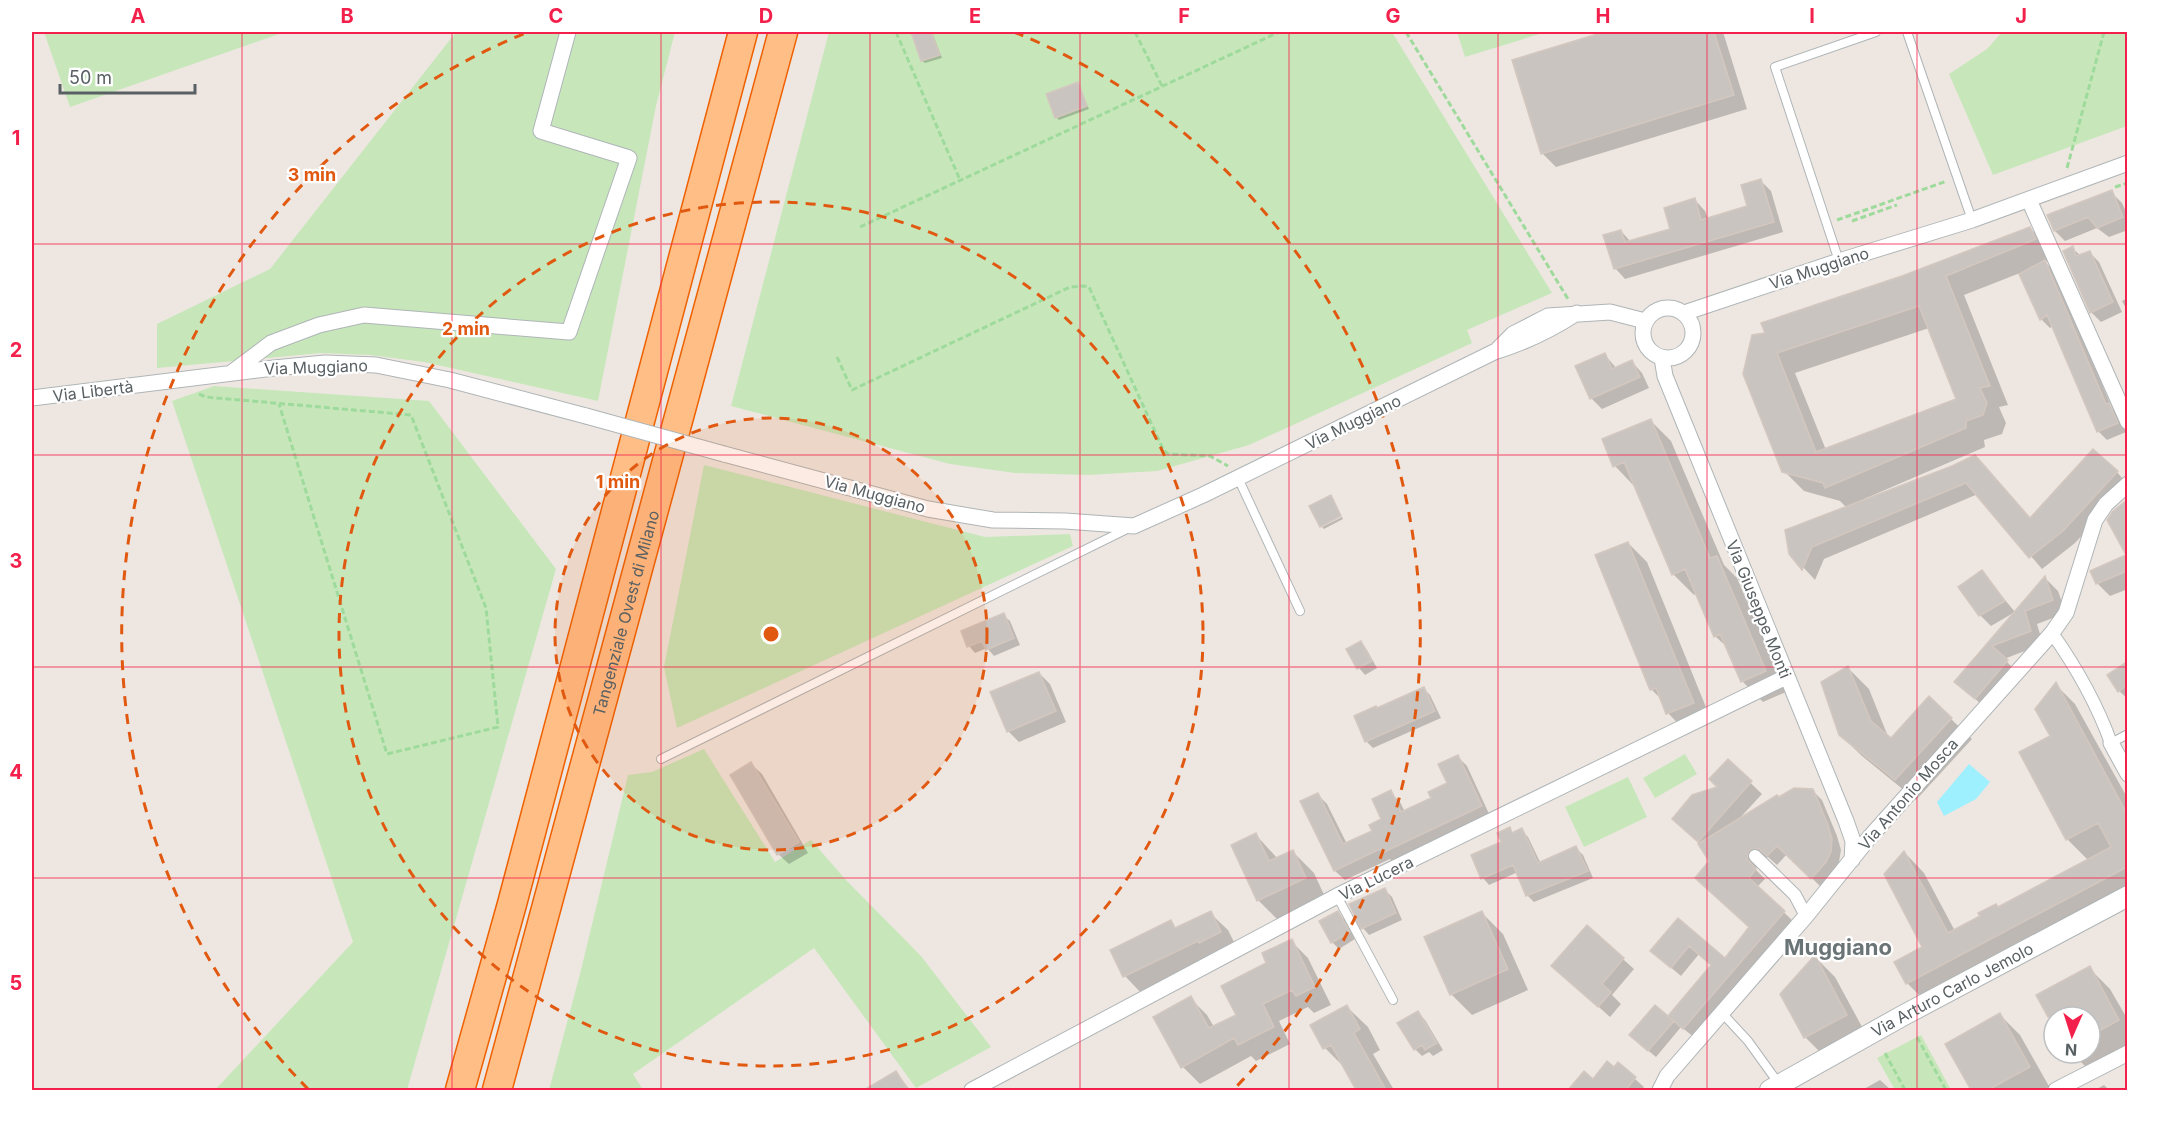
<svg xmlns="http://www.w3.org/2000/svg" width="2159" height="1122" font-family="Inter,sans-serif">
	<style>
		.green { fill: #c7e7bb }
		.water { fill: #9ff0ff }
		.shadow { fill: #0003; fill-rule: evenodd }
		.building { fill: #cac4c0; stroke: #d3c7bf; stroke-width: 1.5; fill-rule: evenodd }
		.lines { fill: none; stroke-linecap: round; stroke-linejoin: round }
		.service-casing { stroke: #afb5b7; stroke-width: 10 }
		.pedestrian-casing { stroke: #afb5b7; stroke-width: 14 }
		.minor-casing { stroke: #afb5b7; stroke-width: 17 }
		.tertiary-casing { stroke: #afb5b7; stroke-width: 22 }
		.motorway-casing { stroke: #ee6100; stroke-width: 31 }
		.path { stroke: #9fda9d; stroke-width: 3; stroke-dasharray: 6 3; stroke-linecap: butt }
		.service { stroke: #fff; stroke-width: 8 }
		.pedestrian { stroke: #fff; stroke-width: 12 }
		.minor { stroke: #fff; stroke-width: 15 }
		.tertiary { stroke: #fff; stroke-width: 20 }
		.motorway { stroke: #ffbe86; stroke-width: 28 }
		.minor-bridge-casing { stroke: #afb5b7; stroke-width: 17; stroke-linecap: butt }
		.minor-bridge { stroke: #fff; stroke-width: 15 }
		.grid { fill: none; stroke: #f4204c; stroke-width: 1.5; stroke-opacity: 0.55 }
		.ring { fill: none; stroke: #e15910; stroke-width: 3; stroke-dasharray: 10 8 }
		.labels { text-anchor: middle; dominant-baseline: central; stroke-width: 4.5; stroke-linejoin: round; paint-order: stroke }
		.street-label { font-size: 16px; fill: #596063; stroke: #fff }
		.district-label { font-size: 22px; font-weight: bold; fill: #6a7375; stroke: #fff }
		.centre { fill: #e15910; stroke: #fff; stroke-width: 3 }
		.ring-label { font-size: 18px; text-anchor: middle; font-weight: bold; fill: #e15910; stroke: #fff; stroke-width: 4.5; stroke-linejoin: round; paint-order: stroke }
		.neatline { fill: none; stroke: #f4204c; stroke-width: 2 }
		.grid-label { font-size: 20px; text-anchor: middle; font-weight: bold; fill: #f4204c }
	</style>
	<rect width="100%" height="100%" fill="#eee7e1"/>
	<path class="green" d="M44,32H285L70,107Z
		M456,32H675L656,106L598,401L424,362L370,355L321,353L157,368V324L270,269Z
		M829,32H1392L1552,293L1467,330L1472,343L1249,445L1157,471L1088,475L1015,473L950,464L731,406Z
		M1457,32H1546L1465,57Z
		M2002,32H2127V126L1993,175L1949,74L1987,49Z
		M214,386L429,401L556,569L407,1090H215L353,942L172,401Z
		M704,465L985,537L1070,534L1073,546L677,728L664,667Z
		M704,749L775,862L811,840L846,880L921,956L991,1047L916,1088L814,948L633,1074L643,1090H549L580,974L628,775L652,772Z
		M1685,754L1697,774L1655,798L1643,778Z
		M1628,777L1647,817L1584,847L1565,807Z
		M1921,1035L1951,1090H1895L1877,1058Z"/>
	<path class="water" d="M1969,764L1990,782L1976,799L1944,816L1937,802Z"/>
	<path class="shadow" d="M912,32H932L942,58L925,63L922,61Z
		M1609,32H1723L1747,109L1556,167L1542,153L1514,61Z
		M1078,84L1089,109L1059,120L1056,117Z
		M1761,181L1771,191L1783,232L1625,279L1615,268L1621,231L1631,242L1672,230L1695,200L1705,211L1708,219L1749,207Z
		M2111,192L2122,203L2128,216V230L2109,237L2097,228L2065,241L2055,231Z
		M2030,228L2049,248L2054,258L2045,262L2054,271L2112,408L2117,414L2126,432L2107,440L2098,431L2053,326L2050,328L2041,319L2020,273L1964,295L2008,405L1999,407L2006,423L2002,434L1984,440L1985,447L1864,499L1865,501L1953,468L2031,520L2117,472L2128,485L2075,543L2042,569L1978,494L1824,559L1815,580L1791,554L1847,508L1840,501L1804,491L1784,471L1767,334ZM1929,328L1958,400L1826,450L1795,373Z
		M2072,248L2081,256L2090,253L2099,262L2122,312L2101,322L2091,312Z
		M2128,298V312L2122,301Z
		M1605,355L1617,369L1632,362L1642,373L1649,388L1602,409L1591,398L1577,367Z
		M1651,421L1671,441L1724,565L1737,578L1786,692L1763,702L1742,681L1729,649L1715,636L1697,593L1694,595L1673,574L1635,487L1615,466Z
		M2128,502V554L2109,520L2114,512Z
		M1342,517L1343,519L1324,529L1322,527Z
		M1628,543L1647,562L1712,722L1686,732L1668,713L1662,700L1651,689Z
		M2128,556V589L2110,596L2097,583L2092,572Z
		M1982,572L2015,612L1991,626L1980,615Z
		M2045,578L2058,591L2066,613L2037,624L2043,644L2004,659L2020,675L1989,711L1956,682Z
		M1003,615L1010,621L1020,645L994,656L987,648L975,653L969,646Z
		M1361,643L1367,650L1377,668L1365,675L1359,668Z
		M2128,664V699L2119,691L2109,675Z
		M1848,668L1869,689L1889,739L1951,719L1972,739L1916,800L1862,756L1840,735Z
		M1039,673L1050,684L1066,722L1019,742L1008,731Z
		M2056,685L2075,704L2128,799V897L1927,1003L1907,983L1924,948L1905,853L1924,873L1955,931L2089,861L2067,839L2052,736Z
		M1423,688L1430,695L1441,718L1373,748L1366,741L1378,710Z
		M1458,757L1467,766L1490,816L1392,862L1390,859L1345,880L1335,871L1302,802L1318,795L1327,804L1347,844L1374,832L1383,820L1390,792L1400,802L1405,812L1433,799L1449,784Z
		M1728,761L1762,794L1739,819L1779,799L1812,790L1822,800L1837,836L1841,850L1839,862L1835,872L1821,887L1787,854L1777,865L1768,857L1758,860L1756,870L1765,879L1757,887L1793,921L1694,1037L1681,1027L1656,1057L1638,1042L1655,1007L1674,1023L1713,965L1699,954L1681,976L1662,960L1678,920L1726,960L1750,927L1700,844L1674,819L1720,788Z
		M751,764L762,774L808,853L789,864L778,854Z
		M1509,829L1514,834L1521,830L1528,837L1541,864L1576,848L1583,855L1593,878L1534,902L1527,895L1518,872L1489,885L1483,878Z
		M1256,835L1278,859L1293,852L1314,873L1326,899L1279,921L1258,900Z
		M1385,890L1392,897L1402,920L1369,935L1363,928Z
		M1210,913L1228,930L1238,950L1142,994L1125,976L1171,922L1177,929Z
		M1338,913L1345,920L1355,939L1339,949L1332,942Z
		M1482,913L1503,934L1528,990L1472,1015L1451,994Z
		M1587,927L1634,969L1612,995L1621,1004L1610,1017L1553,966Z
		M1291,941L1308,958L1331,1005L1314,1013L1308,1007L1279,1021L1290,1044L1256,1061L1251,1056L1200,1084L1183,1067L1155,1018L1190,998L1207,1015L1214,1027L1238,1015L1268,963Z
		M1815,957L1835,977L1867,1036L1826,1058L1805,1037Z
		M2089,968L2110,989L2128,1020V1048L2088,1069L2072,1053H2090V1017H2054V1025L2038,996Z
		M1347,1007L1368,1027L1380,1050L1373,1054L1394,1090H1358L1346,1069L1325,1048L1312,1026Z
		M1418,1013L1425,1020L1443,1050L1433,1056L1429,1052L1422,1056L1415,1049Z
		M2000,1015L2020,1035L2050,1088L2045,1090H1973L1947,1044Z
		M1618,1064L1644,1087L1641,1090H1570L1584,1073L1594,1081L1614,1069Z
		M896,1072L910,1090H873L871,1088Z
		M1880,1080L1891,1090H1862Z
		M2104,1085L2109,1090H2095Z"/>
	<path class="building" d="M911,32H931L940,55L921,61Z
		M1604,32H1714L1734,95L1541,154L1512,60Z
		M1078,82L1087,106L1055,118L1046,94Z
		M1761,179L1774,222L1614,269L1603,235L1621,230L1625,242L1670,229L1664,208L1695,198L1701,220L1747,206L1741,185Z
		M2112,190L2123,217L2097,228L2089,218H2086L2054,231L2047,215Z
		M2030,227L2036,239L1946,276L1990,386L1980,388L1987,403L1983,415L1966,421V428L1825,488L1823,483L1782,472L1743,374L1752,335L1765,333L1761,323L1902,276ZM1919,306L1956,399L1816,452L1777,353Z
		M2073,246L2076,256L2090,251L2113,302L2090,313L2063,251Z
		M2045,260L2106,404L2109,403L2118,423L2097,432L2047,315L2040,320L2019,274Z
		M1605,353L1612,369L1632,360L1640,377L1590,399L1575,366Z
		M1651,419L1710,558L1717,556L1766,671L1741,682L1720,634L1714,637L1685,569L1672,575L1624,462L1613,467L1602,439Z
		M2093,449L2118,471L2063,531L2029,558L1966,483L1812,547L1802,570L1789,554L1785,530L1952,466L1975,455L2030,518Z
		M1331,495L1341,516L1320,527L1309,506Z
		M2127,500V571L2096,584L2090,571L2126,555L2107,520L2113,511Z
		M1628,542L1694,703L1666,714L1656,688L1650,690L1595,555Z
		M1982,570L2005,601L1979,616L1958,587Z
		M2045,576L2053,600L2025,611L2031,631L1992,646L2008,660L1975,699L1954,682Z
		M1004,613L1014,638L986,650L982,641L967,647L961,631Z
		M1361,641L1372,661L1357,669L1346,649Z
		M2127,662V685L2118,692L2107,675Z
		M1848,666L1871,721L1891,738L1929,696L1952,718L1895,780L1839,735L1821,682Z
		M1039,672L1056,711L1007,732L990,692Z
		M2056,682L2127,814V867L1906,984L1894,962L1922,947L1884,874L1904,851L1948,933L1980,916L1978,913L1996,904L1998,907L2111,847L2098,823L2066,840L2019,752L2050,736L2035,709Z
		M1424,687L1435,711L1365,742L1354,716L1376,706L1377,708Z
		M1458,755L1482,806L1382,853L1380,849L1334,871L1300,801L1318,793L1343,844L1372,831L1369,825L1381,819L1372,799L1391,790L1401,812L1431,798L1428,792L1447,783L1438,764Z
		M1728,759L1752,781L1698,842L1672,819L1692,795L1717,787L1709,779Z
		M751,762L799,842L777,855L730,775Z
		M1794,788L1813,789L1828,825L1832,839L1831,852L1826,862L1811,879L1777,846L1767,856L1758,848L1749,851L1747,859L1756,869L1749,878L1785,911L1683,1029L1668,1016L1711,965L1689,946L1671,968L1650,951L1678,918L1725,958L1749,927L1695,878L1709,861L1698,844L1777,795L1779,797Z
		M1510,827L1512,833L1522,828L1538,863L1576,846L1588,871L1526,896L1513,865L1481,879L1471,855L1501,842L1497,833Z
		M1256,833L1269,861L1293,850L1306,878L1257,901L1231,845Z
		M1385,888L1396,913L1361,929L1349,904Z
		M1211,911L1221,932L1199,943L1198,941L1123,977L1110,950L1171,920L1175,928Z
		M1338,911L1350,932L1331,943L1319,921Z
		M1482,911L1508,969L1450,995L1424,937Z
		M1587,925L1624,958L1602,984L1611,992L1598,1007L1551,966Z
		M1292,939L1315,987L1296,996L1292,990L1263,1004L1274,1027L1238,1045L1234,1038L1181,1068L1153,1017L1191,996L1209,1028L1236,1015L1221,986L1266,963L1262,953Z
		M1815,955L1847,1015L1804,1038L1780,994Z
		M2090,966L2119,1020L2090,1036V1017H2048L2036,995Z
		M1347,1005L1360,1029L1354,1033L1386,1090H1356L1331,1045L1323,1049L1310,1025Z
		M1655,1005L1674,1021L1648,1051L1629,1035Z
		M1418,1011L1437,1043L1425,1050L1422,1045L1414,1050L1397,1023Z
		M2000,1013L2030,1067L1988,1090H1971L1945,1044Z
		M1607,1061L1614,1067L1618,1062L1636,1077L1626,1090H1568L1584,1071L1593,1079Z
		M896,1071L908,1090H864Z"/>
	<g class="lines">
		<defs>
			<path id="service" d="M1907,32L1972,220
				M1839,261L1775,67L1876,32
				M1238,478L1300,611
				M2111,743L2128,734
				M661,759L1127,529
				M1337,896L1393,1000
				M1723,1014L1748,1041L1779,1084"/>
			<path id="pedestrian" d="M2052,633C2076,667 2097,704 2111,743
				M1755,856L1795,895L1806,916"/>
			<path id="minor" d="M2029,200L2128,422
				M1643 333a25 25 0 1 1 50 0a25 25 0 1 1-50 0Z
				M1684,313L1839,261L1972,220L2128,163
				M1498,349L1513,334L1548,316L1610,312L1645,321
				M1662,358L1665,376L1846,821L1853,841L1852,860
				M231,373L271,343L319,325L364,315L569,332L629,158L541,131L568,32
				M32,398L274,368L325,363L376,365L450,380L586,416
				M724,454L928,509L993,520L1065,521L1134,526L1203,495L1494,352C1524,343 1551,330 1577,313
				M2111,743L2128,774
				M972,1090L1337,896L1786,677
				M1660,1090L1667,1076L1806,916L1869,838L2052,633L2066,613L2095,520L2106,504L2128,484
				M2056,1090L2128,1053"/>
			<g id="tertiary">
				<path id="s1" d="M1770,1090L1904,1015L2128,896"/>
			</g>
			<g id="motorway">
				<path d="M460,1090L512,904L743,32"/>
				<path id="s2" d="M497,1090L783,32"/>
			</g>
		</defs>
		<use href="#service" class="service-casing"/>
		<use href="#pedestrian" class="pedestrian-casing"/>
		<use href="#minor" class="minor-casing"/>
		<use href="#tertiary" class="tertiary-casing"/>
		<use href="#motorway" class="motorway-casing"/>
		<path class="path" d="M896,32L960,180
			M1135,32L1162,86
			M1406,32L1568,299
			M2067,168L2104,32
			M2115,187L2128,183
			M1837,220L1947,181
			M1852,221L1897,205
			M860,227L1279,32
			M837,357L852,390L1070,287L1084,286L1089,287L1163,449L1168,454L1210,456L1228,466
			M199,394L206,397L411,415L486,608L498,727L387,754L279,404
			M1917,1037L1946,1090
			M1885,1053L1905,1090"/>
		<use href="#service" class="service"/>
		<use href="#pedestrian" class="pedestrian"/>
		<use href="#minor" class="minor"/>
		<use href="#tertiary" class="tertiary"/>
		<use href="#motorway" class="motorway"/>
		<defs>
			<path id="minor-bridge" d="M586,416L724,454"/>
		</defs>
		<use href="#minor-bridge" class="minor-bridge-casing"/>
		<use href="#minor-bridge" class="minor-bridge"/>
	</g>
	<path class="grid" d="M242,32V1090M452,32V1090M661,32V1090M870,32V1090M1080,32V1090M1289,32V1090M1498,32V1090M1707,32V1090M1917,32V1090M32,244H2128M32,455H2128M32,667H2128M32,878H2128"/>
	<circle cx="771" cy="634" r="216" fill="#e15910" fill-opacity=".12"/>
	<g class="ring">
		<circle cx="771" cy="634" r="216"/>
		<circle cx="771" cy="634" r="432"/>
		<path d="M308 1089A649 649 0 0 1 528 32M1014 32A649 649 0 0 1 1234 1089"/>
	</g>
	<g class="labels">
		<g class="street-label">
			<text transform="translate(1819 268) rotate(-18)">Via Muggiano</text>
			<text transform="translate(316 367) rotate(-2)">Via Muggiano</text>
			<text transform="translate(93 391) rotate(-7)">Via Libertà</text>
			<text transform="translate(1353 422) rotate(-26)">Via Muggiano</text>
			<text transform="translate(875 494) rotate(15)">Via Muggiano</text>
			<text transform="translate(1759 609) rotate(68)">Via Giuseppe Monti</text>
			<text stroke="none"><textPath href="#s2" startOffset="494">Tangenziale Ovest di Milano</textPath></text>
			<text transform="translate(1908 794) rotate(-49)">Via Antonio Mosca</text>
			<text transform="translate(1376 878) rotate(-26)">Via Lucera</text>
			<text stroke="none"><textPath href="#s1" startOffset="208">Via Arturo Carlo Jemolo</textPath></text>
		</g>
		<g class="district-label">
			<text x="1838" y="947">Muggiano</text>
		</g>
	</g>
	<circle cx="771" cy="634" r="9" class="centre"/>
	<g class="ring-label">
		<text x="312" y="181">3 min</text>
		<text x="466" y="335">2 min</text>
		<text x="618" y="488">1 min</text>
	</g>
	<rect width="2159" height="1122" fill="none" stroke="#ffffff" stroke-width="66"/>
	<g transform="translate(2072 1035) rotate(183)"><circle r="28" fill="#ffffff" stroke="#bdbfc1" stroke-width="1.5"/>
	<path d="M0-4.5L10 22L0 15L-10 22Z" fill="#f4204c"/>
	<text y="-9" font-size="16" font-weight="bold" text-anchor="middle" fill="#596063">N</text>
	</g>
	<path d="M60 84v9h135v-9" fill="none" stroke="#596063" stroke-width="3"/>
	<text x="69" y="84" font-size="18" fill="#596063" stroke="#ffffff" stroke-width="4.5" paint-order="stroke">50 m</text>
	<rect x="33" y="33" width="2093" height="1056" class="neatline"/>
	<g class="grid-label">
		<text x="138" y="23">A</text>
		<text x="347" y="23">B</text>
		<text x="556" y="23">C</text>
		<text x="766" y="23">D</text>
		<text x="975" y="23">E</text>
		<text x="1184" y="23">F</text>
		<text x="1393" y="23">G</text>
		<text x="1603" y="23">H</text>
		<text x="1812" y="23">I</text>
		<text x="2021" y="23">J</text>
		<text x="16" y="145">1</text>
		<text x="16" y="357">2</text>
		<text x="16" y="568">3</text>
		<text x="16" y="779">4</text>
		<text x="16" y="990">5</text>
	</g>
</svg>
